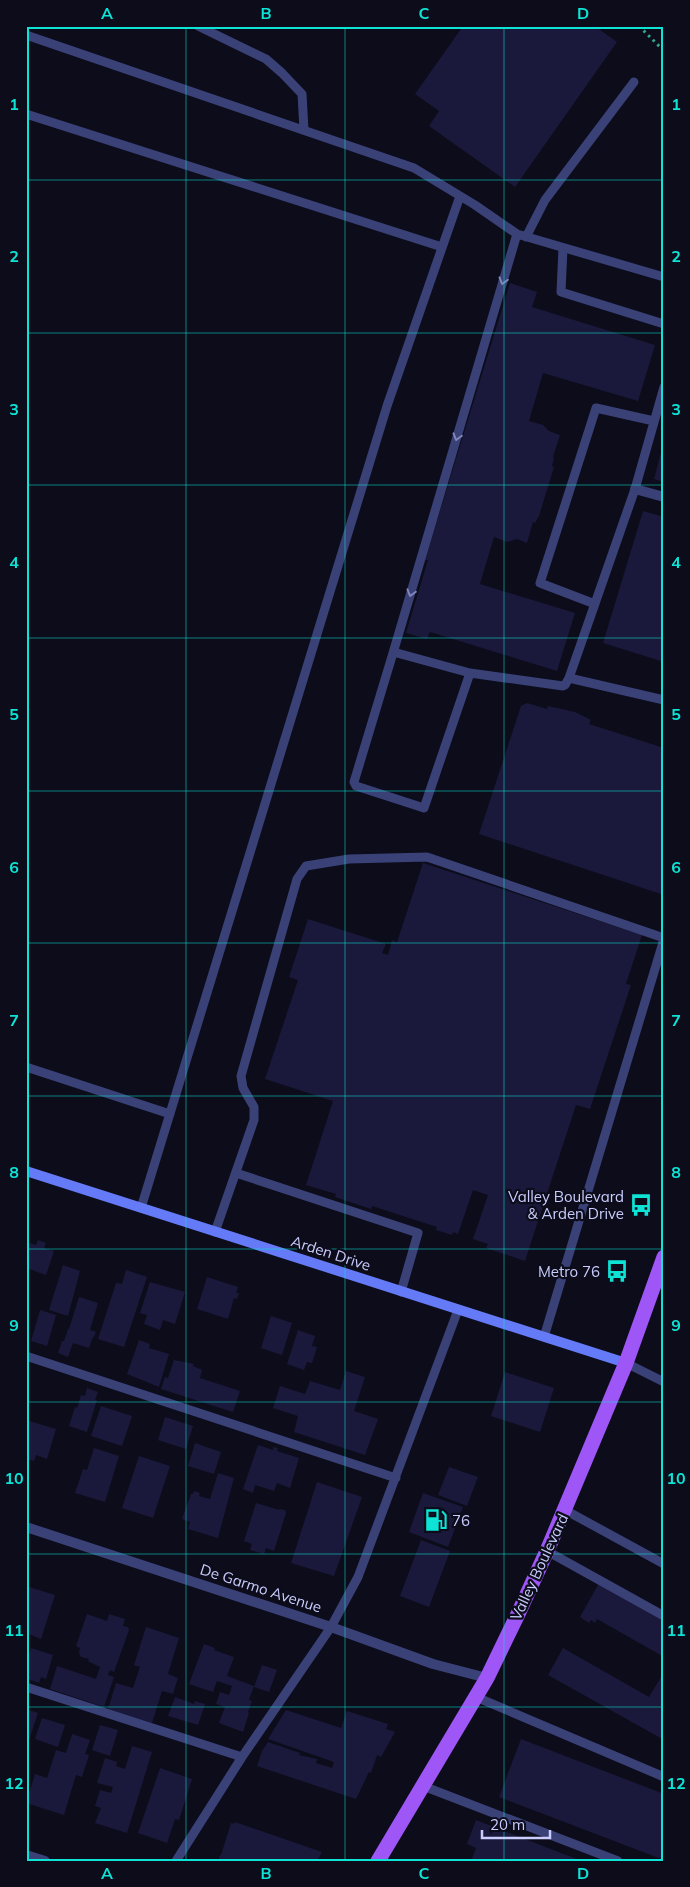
<svg xmlns="http://www.w3.org/2000/svg" width="690" height="1887" font-family="Mulish,sans-serif">
	<style>
		.building { fill: #1a193b }
		.lines { fill: none; stroke-linecap: round; stroke-linejoin: round }
		.path { stroke: #33a68b; stroke-width: 3; stroke-dasharray: 2.5 4; stroke-linecap: butt }
		.lane { stroke: #394177; stroke-width: 9 }
		.street { stroke: #394177; stroke-width: 10 }
		.secondary { stroke: #657af6; stroke-width: 10 }
		.primary { stroke: #9f56f6; stroke-width: 15 }
		.oneway { stroke: #8186ba }
		.grid { fill: none; stroke: #0de4d5; stroke-width: 1; stroke-opacity: 0.55 }
		.labels { text-anchor: middle; dominant-baseline: central; stroke-width: 4.5; stroke-linejoin: round; paint-order: stroke }
		.poi-label { font-size: 15px; fill: #c9ccfc; stroke: #0c0c1b; text-anchor: end }
		.street-label { font-size: 15px; fill: #c9ccfc; stroke: #0c0c1b }
		.neatline { fill: none; stroke: #0de4d5; stroke-width: 2 }
		.grid-label { font-size: 16px; text-anchor: middle; font-weight: bold; fill: #0de4d5 }
	</style>
	<rect width="100%" height="100%" fill="#0c0c1b"/>
	<path class="building" d="M463,26H597L596,27L617,42L515,187L429,126L439,111L415,94Z
		M510,283L537,292L532,307L655,345L638,401L543,373L529,421L543,425L549,431L560,435L553,457L554,458L552,466L554,467L539,516L535,523L533,522L527,543L517,539L507,542L494,537L480,584L575,613L557,671L430,632L427,639L406,633L428,560H425Z
		M663,445H664V482L654,479Z
		M643,511L664,517V662L603,643Z
		M527,703L547,709L548,706L575,712L591,720L589,724L664,748V895L479,834L521,706Z
		M423,863L642,935L626,984L631,985L590,1109L576,1105L525,1261L486,1248L488,1244L473,1239L488,1195L473,1190L458,1234L453,1232L452,1235L436,1230L437,1227L372,1206L371,1209L335,1197L336,1194L306,1185L333,1101L265,1079L298,980L289,977L308,919L386,944L382,953L388,955L392,940L397,942Z
		M38,1240L46,1243L44,1248L54,1251L46,1275L26,1268V1242L36,1245Z
		M63,1265L80,1271L68,1316L49,1310Z
		M126,1270L147,1277L124,1347L98,1339L116,1283L122,1284Z
		M207,1277L238,1287L236,1293H239L237,1299L234,1298L228,1319L197,1309Z
		M150,1282L185,1292L175,1324L163,1320L160,1330L144,1324L147,1315L140,1313Z
		M79,1297L98,1303L90,1330L96,1332L94,1337H93L89,1348L73,1343L68,1357L58,1353L62,1341H64L68,1329H69Z
		M40,1310L56,1315L47,1346L31,1341Z
		M271,1316L292,1323L282,1355L261,1348Z
		M298,1330L315,1336L312,1346L317,1347L312,1363L307,1362L304,1370L287,1364Z
		M139,1340L150,1344L149,1348L169,1354L159,1387L127,1374Z
		M174,1360L194,1364L193,1366L202,1370L200,1378L240,1391L233,1412L161,1389L165,1377L168,1378Z
		M346,1371L365,1377L354,1411L378,1419L365,1455L294,1432L298,1416L273,1408L280,1386L305,1394L310,1381L340,1390Z
		M505,1372L554,1388L540,1432L491,1416Z
		M87,1388L98,1392L95,1400H97L87,1432L69,1426L75,1407L77,1408L81,1395L85,1396Z
		M101,1406L132,1416L122,1446L91,1436Z
		M165,1417L193,1426L186,1449L158,1440Z
		M26,1420L56,1429L47,1459L36,1455L34,1461L26,1459Z
		M195,1443L221,1452L214,1474L188,1466Z
		M258,1445L273,1450V1447L278,1448L277,1451L299,1458L290,1488L277,1483L274,1491L255,1485L253,1493L243,1489Z
		M94,1448L119,1456L105,1502L75,1493L83,1469L87,1470Z
		M139,1456L170,1466L153,1518L122,1508Z
		M449,1467L478,1477L467,1506L438,1495Z
		M218,1473L234,1478L218,1538L188,1529L190,1522L182,1519L191,1494H193L194,1491L200,1493L199,1496L210,1499Z
		M317,1482L362,1497L334,1576L291,1563Z
		M423,1493L463,1507L448,1547L409,1532Z
		M256,1503L279,1510V1509L285,1510L286,1513L274,1551L266,1548L264,1554L250,1550L252,1544L244,1541Z
		M421,1540L450,1551L429,1607L400,1596Z
		M599,1583L664,1620V1657L597,1619L595,1623L591,1620L589,1623L580,1617Z
		M29,1587L55,1595L41,1639L26,1633V1596Z
		M87,1614L107,1621L109,1614L125,1619L123,1626L128,1627L129,1630L114,1672L110,1670L108,1675L114,1677L104,1707L50,1689L57,1666L96,1679L100,1667L88,1661L89,1659L81,1657L79,1653L80,1648L76,1646Z
		M146,1627L179,1638L168,1674L178,1678L173,1694L162,1691L152,1723L108,1709L116,1683L133,1688L140,1667L134,1665Z
		M204,1644L215,1648L214,1650L234,1657L227,1676L254,1686L249,1700L252,1701L248,1712L249,1713L243,1732L219,1723L225,1707L216,1704L220,1692L229,1695L232,1686L217,1681L213,1692L189,1684Z
		M31,1648L53,1655L46,1679L41,1677L39,1683L28,1679L30,1674L26,1673V1664Z
		M563,1648L649,1697L664,1672V1740L548,1675Z
		M262,1665L277,1670L269,1692L254,1687Z
		M175,1697L194,1704L195,1701L205,1704L198,1725L168,1716Z
		M26,1709L38,1713L27,1746H26Z
		M286,1710L341,1728L347,1711L388,1724L386,1729L395,1732L381,1757L377,1755L371,1773L369,1772L356,1799L257,1766L262,1751L268,1742L300,1753L299,1755L317,1759L316,1763L332,1768L334,1762L268,1739Z
		M42,1718L65,1725L58,1747L35,1739Z
		M100,1725L118,1730L110,1756L92,1750Z
		M72,1734L90,1740L85,1754L89,1755L82,1777L76,1775L64,1815L26,1803L35,1774L47,1778L56,1750L66,1753Z
		M521,1739L664,1794V1860L499,1797Z
		M132,1746L152,1752L127,1833L95,1823L101,1808L95,1806L100,1790L111,1793L113,1787L97,1783L105,1758L117,1762L116,1766L125,1769Z
		M160,1768L192,1779L179,1820L175,1819L167,1843L138,1833Z
		M476,1820L582,1861H471L476,1848L467,1844Z
		M235,1822L322,1852L317,1861H218L220,1855H221L231,1823L234,1824Z"/>
	<g class="lines">
		<path class="path" d="M639,26L664,51"/>
		<path class="lane" d="M198,26L266,59L282,73L302,94L304,130
			M26,35L414,168L475,205L517,234L664,277
			M26,114L442,247
			M526,237L545,200L634,82
			M563,248L561,292L664,324
			M664,387L635,489L569,678L664,700
			M595,604L540,583L596,408L654,421
			M393,653L517,234
			M470,673L397,653H393L354,782L356,786L424,808L470,673L563,686L565,685L569,678
			M26,1067L170,1114
			M236,1173L418,1233L401,1292
			M141,1208L387,406L460,196
			M215,1232L254,1120V1107L243,1088L241,1076L297,879L306,866L349,859L427,857L664,938
			M544,1337L664,939
			M26,1356L396,1478
			M626,1363L664,1382
			M565,1510L664,1564
			M547,1551L664,1616
			M26,1687L242,1757
			M476,1697L664,1777
			M423,1786L618,1861
			M176,1861L242,1757L331,1627L358,1577L458,1310"/>
		<path class="street" d="M635,489L664,497
			M26,1527L331,1627L433,1664L487,1678
			M26,1855L45,1861"/>
		<path class="secondary" d="M26,1171L626,1363"/>
		<path class="primary" d="M378,1861L487,1678L518,1614L547,1551L626,1363L664,1257"/>
	</g>
	<defs><path id="oneway-chevron" d="M-2-3.5L2.5 0L-2 3.5" fill="none" stroke-width="1.6" stroke-linecap="round" stroke-linejoin="round" transform="scale(1.25)"/></defs>
	<g class="oneway">
		<use href="#oneway-chevron" transform="translate(503 281) rotate(106)"/>
		<use href="#oneway-chevron" transform="translate(457 437) rotate(106)"/>
		<use href="#oneway-chevron" transform="translate(411 593) rotate(106)"/>
	</g>
	<path class="grid" d="M186,26V1861M345,26V1861M504,26V1861M26,180H664M26,333H664M26,485H664M26,638H664M26,791H664M26,943H664M26,1096H664M26,1249H664M26,1402H664M26,1554H664M26,1707H664"/>
	<defs>
		<symbol id="bus-bare" viewBox="-9 -9 18 18"><path d="M-5-6H5V4H4V6H2V4H-2V6H-4V4H-5ZM-3.5-4V0h7V-4ZM-3.5 1.2v1.5H-2V1.2ZM2 1.2v1.5H3.5V1.2Z" fill="#0de4d5" stroke="#0c0c1b" stroke-width="2.5" paint-order="stroke"/></symbol>
		<symbol id="fuel-bare" viewBox="-9 -9 18 18"><path d="M-5.5-6h7V0h2V4h1.3V-2.5L3-4.5l.8-.8L6-3V5H2.5V1h-1V6h-7ZM-4.2-4.7v3.2H.2V-4.7Z" fill="#0de4d5" stroke="#0c0c1b" stroke-width="2.5" paint-order="stroke"/></symbol>
	</defs>
	<g fill-rule="evenodd">
		<use href="#bus-bare" x="625" y="1189" width="32" height="32"/>
		<use href="#bus-bare" x="601" y="1255" width="32" height="32"/>
		<use href="#fuel-bare" x="420" y="1504" width="32" height="32"/>
	</g>
	<g class="labels">
		<g class="poi-label">
			<text x="624" y="1196">Valley Boulevard<tspan x="624" dy="17">&amp; Arden Drive</tspan></text>
			<text x="600" y="1271">Metro 76</text>
			<text x="452" y="1520" text-anchor="start">76</text>
		</g>
		<g class="street-label">
			<text transform="translate(331 1253) rotate(18)">Arden Drive</text>
			<text transform="translate(539 1567) rotate(-65)">Valley Boulevard</text>
			<text transform="translate(261 1588) rotate(18)">De Garmo Avenue</text>
		</g>
	</g>
	<rect width="690" height="1887" fill="none" stroke="#0c0c1b" stroke-width="55"/>
	<path d="M482 1830v8h68v-8" fill="none" stroke="#c9ccfc" stroke-width="2.5"/>
	<text x="490" y="1830" font-size="15" fill="#c9ccfc" stroke="#0c0c1b" stroke-width="4" paint-order="stroke">20 m</text>
	<rect x="28" y="28" width="634" height="1832" class="neatline"/>
	<g class="grid-label">
		<text x="107" y="19">A</text>
		<text x="266" y="19">B</text>
		<text x="424" y="19">C</text>
		<text x="583" y="19">D</text>
		<text x="14" y="110">1</text>
		<text x="676" y="110">1</text>
		<text x="14" y="262">2</text>
		<text x="676" y="262">2</text>
		<text x="14" y="415">3</text>
		<text x="676" y="415">3</text>
		<text x="14" y="568">4</text>
		<text x="676" y="568">4</text>
		<text x="14" y="720">5</text>
		<text x="676" y="720">5</text>
		<text x="14" y="873">6</text>
		<text x="676" y="873">6</text>
		<text x="14" y="1026">7</text>
		<text x="676" y="1026">7</text>
		<text x="14" y="1178">8</text>
		<text x="676" y="1178">8</text>
		<text x="14" y="1331">9</text>
		<text x="676" y="1331">9</text>
		<text x="14" y="1484">10</text>
		<text x="676" y="1484">10</text>
		<text x="14" y="1636">11</text>
		<text x="676" y="1636">11</text>
		<text x="14" y="1789">12</text>
		<text x="676" y="1789">12</text>
		<text x="107" y="1879">A</text>
		<text x="266" y="1879">B</text>
		<text x="424" y="1879">C</text>
		<text x="583" y="1879">D</text>
	</g>
</svg>
